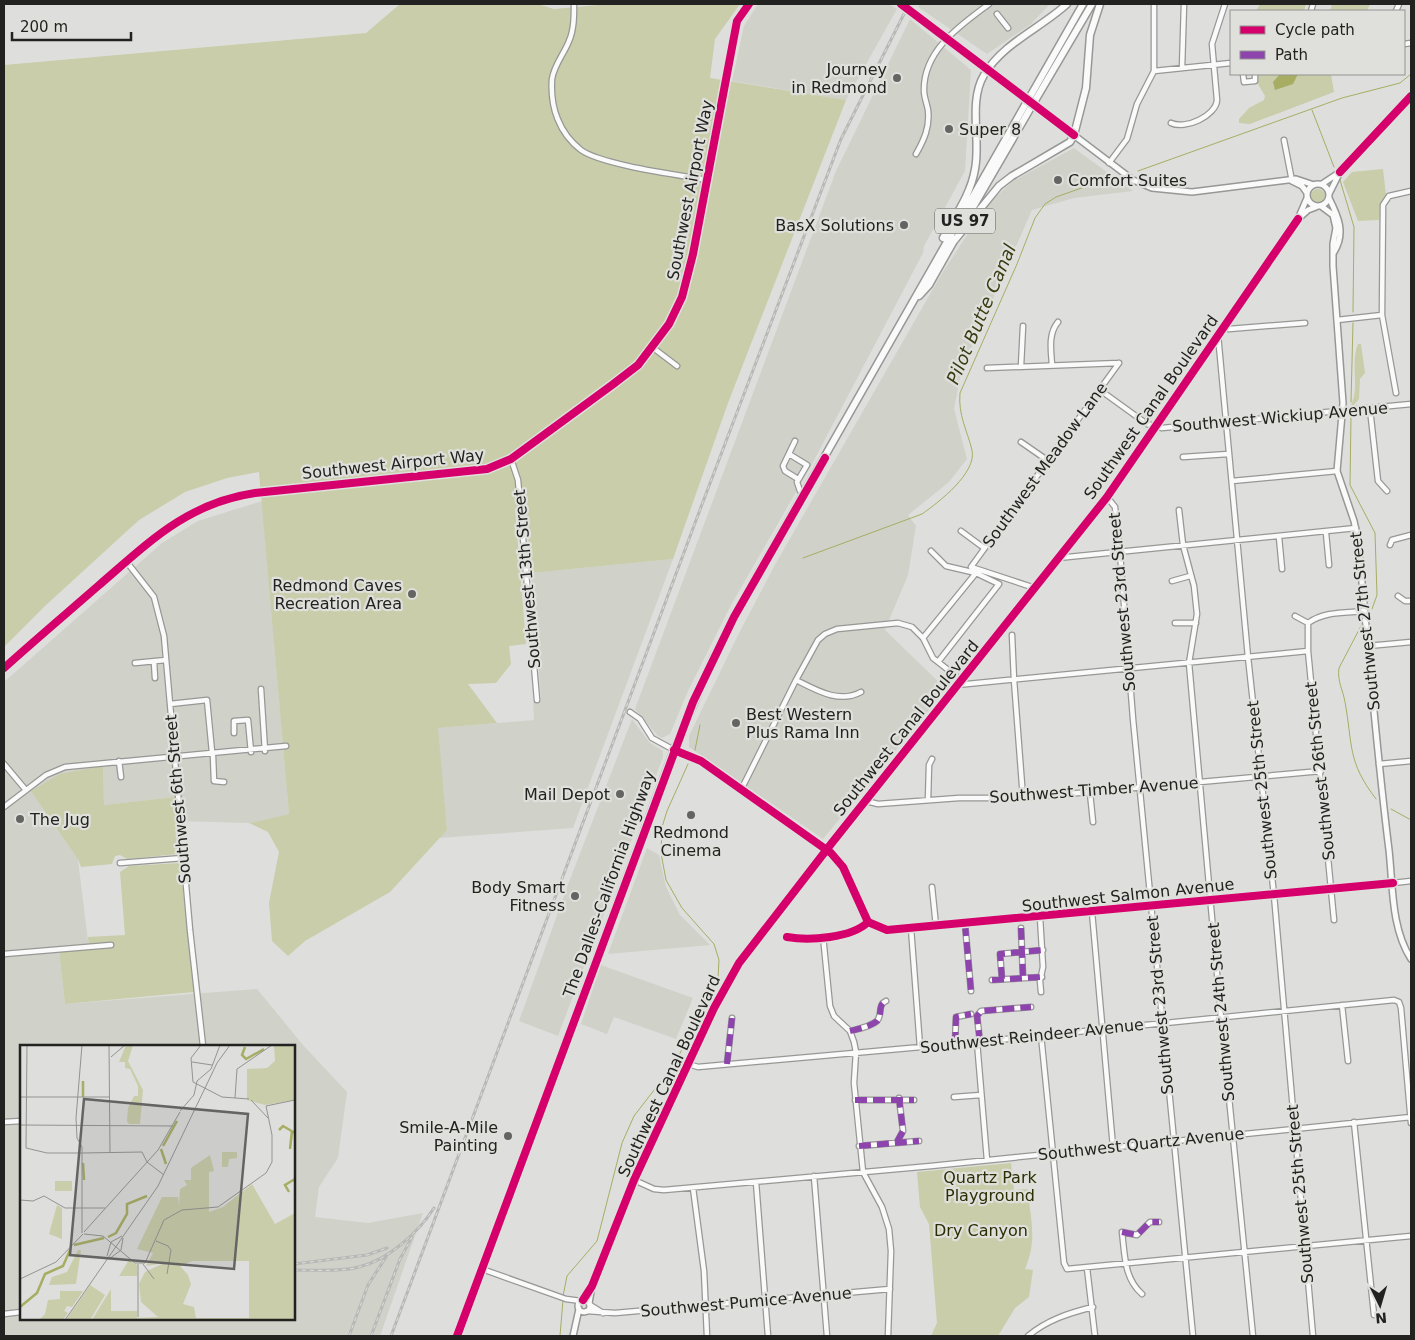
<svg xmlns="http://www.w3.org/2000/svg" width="1415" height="1340" font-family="'DejaVu Sans',sans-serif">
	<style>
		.built { fill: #d0d1c9; fill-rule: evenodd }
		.green { fill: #c9cda9 }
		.water { fill: #a7ad63 }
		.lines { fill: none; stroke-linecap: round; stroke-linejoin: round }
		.stream { stroke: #a7ad63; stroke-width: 1 }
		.minor-casing { stroke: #969895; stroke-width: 7 }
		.major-casing { stroke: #969895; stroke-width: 8 }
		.highway-casing { stroke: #969895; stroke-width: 9 }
		.minor { stroke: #fafafa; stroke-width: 4.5 }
		.major { stroke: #fafafa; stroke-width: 5 }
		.highway { stroke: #fafafa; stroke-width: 6 }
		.rail-casing { stroke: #b8b8b7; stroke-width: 3 }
		.rail { stroke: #dfe0db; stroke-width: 1; stroke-dasharray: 4; stroke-linecap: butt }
		.highway-bridge-casing { stroke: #969895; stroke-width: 9; stroke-linecap: butt }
		.highway-bridge { stroke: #fafafa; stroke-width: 6 }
		.quiet { stroke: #8e44ad; stroke-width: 6; stroke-dasharray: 12 6; stroke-linecap: butt }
		.cycleway-casing { stroke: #dfe0db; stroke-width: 11 }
		.cycleway { stroke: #d6006c; stroke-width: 8 }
		.poi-dot { fill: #646562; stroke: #dfe0db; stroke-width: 2 }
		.labels { text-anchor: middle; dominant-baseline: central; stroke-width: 4.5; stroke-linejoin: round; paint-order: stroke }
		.shield { fill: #dfe0db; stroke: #5b5c59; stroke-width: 1 }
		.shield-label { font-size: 15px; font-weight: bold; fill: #222321 }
		.poi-label { font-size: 16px; fill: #222321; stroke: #dfe0db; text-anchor: end }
		.street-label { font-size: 16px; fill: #222321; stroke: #dfe0db }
		.park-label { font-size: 16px; fill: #2c2f03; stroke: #dfe0db }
		.water-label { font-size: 18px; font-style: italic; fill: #3a3d13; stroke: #dfe0db }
		.inset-river { fill: none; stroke: #a7ad63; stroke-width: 2.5 }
		.inset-road { fill: none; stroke: #939491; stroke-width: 1 }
		.view { fill: #646562; fill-opacity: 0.15; stroke: #646562; stroke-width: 2.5 }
		.inset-edge { fill: none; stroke: #222321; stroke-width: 2.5 }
	</style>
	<rect width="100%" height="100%" fill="#dedfdc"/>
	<path class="built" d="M758,4H889L897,9L846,100L732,81L744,26Z
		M920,4H1050L1031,24L987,54L918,7Z
		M910,19L971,70L965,171L924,246L923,253L811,466L731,605L688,691L670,734L662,738L658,736L635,709L836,171Z
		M1074,148L1133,191L1074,198L1032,210L961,372L954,409L967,459L949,482L908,515L916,526L908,575L885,630L946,689L823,839L689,747V736L738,635L776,563L941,275L985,207L1013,181Z
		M262,501L289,814L249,823L176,821L175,797L104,805L103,767L78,860L89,949L59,951L65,1004L257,989L303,1045L347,1092L338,1158L319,1187L315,1217L368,1223L423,1213L380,1336H4V682L162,543L198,521ZM21,1046H294V1319H21Z
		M673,559L573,828L439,838L447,829L437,728L534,720L533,702L541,701L531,573Z
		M632,719L650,743L663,751V757L558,1036L519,1021L569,882Z
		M647,848L659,855L666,887L680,915L710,945L608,954Z
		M601,965L693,998L676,1039L614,1017L607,1034L581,1024Z"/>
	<path class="green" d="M400,4H537L554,9L609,4H740L715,39L710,78L846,100L728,403L673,559L531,573L525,496L515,509L526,644L509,646L511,664L496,683L468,684L497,723L438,728L447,830L390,892L305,941L288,956L272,941L269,903L279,852L268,832L249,823L289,814L259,472L227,478L185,492L139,520L45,606L4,647V65L366,33Z
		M1260,4H1306L1304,11H1256Z
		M1332,4H1370L1367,11H1330Z
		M1257,74H1331L1334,92L1250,124L1239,123V119L1249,108L1264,100L1265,96L1258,84Z
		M1383,169L1386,195L1380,204L1379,220L1358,221L1343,182L1352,172Z
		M1311 196a7 7 0 1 1 14 0a7 7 0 1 1-14 0Z
		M1358,344H1361L1365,373L1360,379L1359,399L1354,405H1351C1360,388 1350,363 1358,344Z
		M103,766L104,805L175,797L178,854L127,859L120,855L115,856L112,864L81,867L78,859L31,791L60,774Z
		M180,863L194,992L65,1004L59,951L89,949L88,937L125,935L120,872L129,866Z
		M1011,1163L1014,1190L1028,1189C1030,1220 1038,1238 1025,1269L1033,1270L1029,1297L1015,1308L998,1336H931L937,1323L929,1224L920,1207L917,1172Z"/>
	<path class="water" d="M1280,74H1298L1293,84L1275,90L1273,82Z"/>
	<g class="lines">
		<path class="stream" d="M1312,110L1334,167
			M1138,171L1342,98L1400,83L1411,74
			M1340,180L1354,227L1353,312
			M1351,402L1353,323
			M1351,416L1350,485L1375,533L1377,595L1372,609
			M803,558L922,514C939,502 977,473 972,450C967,430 958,415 960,393L1017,264L1035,218L1045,204L1056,197L1113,177
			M1361,626L1339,668C1337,681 1343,690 1345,702C1353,746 1347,761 1376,799
			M695,750L700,725
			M1391,809L1411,820
			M563,1296L567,1276L597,1241L622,1143L634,1116L675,1063L718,978L719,960L714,944L682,908L666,880L661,853L662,827L667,811L688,764
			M560,1336L563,1300"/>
		<defs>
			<path id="minor" d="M574,4C574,16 574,30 569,41C564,54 554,65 552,79C550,107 559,133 581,150C602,165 679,175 707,180
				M1311,11L1313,4
				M1396,11L1399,4
				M997,14L1008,28
				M1404,44L1411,43
				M1182,68L1184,4
				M1154,71L1231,63
				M1243,74L1244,82L1255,81V74
				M1171,123C1185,130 1216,116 1217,100L1212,44L1225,4
				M1284,140L1292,181
				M916,154C924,140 930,127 928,110C927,104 924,97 924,91C923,50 961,25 989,4
				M1109,163L1127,139L1137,104L1154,71V4
				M1337,320L1382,315
				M1223,328L1229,329L1305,323
				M1218,335L1248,657L1274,895L1313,1336
				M652,347L677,366
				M1052,365C1051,350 1048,334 1058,322
				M1021,366L1023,326
				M987,368L1119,363
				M1100,390L1147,424L1162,428L1411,404
				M1396,393L1382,315L1383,205L1389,196L1411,191
				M1370,409L1378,481L1387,491
				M795,441L783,466L785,471L798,479
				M1021,442L1047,460
				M789,454L807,465L797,482L800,491L804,494
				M1183,457L1228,454
				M511,459L518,480L537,700
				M1232,481L1337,471
				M1107,497L1115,507L1120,553L1133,719L1193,1336
				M1179,510L1183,545L1194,586L1197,614L1189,663L1221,1018L1253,1336
				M961,531L984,548
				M1326,533L1329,565
				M1279,537L1282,569
				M1390,545L1392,540L1411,535
				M931,551L946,566L976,573L999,584L938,662
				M1058,558L1356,528
				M126,561L154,597L164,636L190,930L203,1046
				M1172,581L1190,576
				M1035,588L971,567L1119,363
				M1398,596L1405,601H1411
				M1295,616L1308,623C1325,611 1345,613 1365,611
				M1175,623H1196
				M1308,623V651L1334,920
				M1012,635L1014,680L1023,798
				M923,638L976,573
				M1368,646L1411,642
				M154,662L155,678
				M135,663L166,660
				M796,680C816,690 839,704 861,692
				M957,685L1308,651
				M261,689L265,751
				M170,704L207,700L212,752
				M630,712L640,719L652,738L674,750
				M234,733V721L248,720L251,752
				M213,756L214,781L224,782
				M119,761L121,777
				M4,764L25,789
				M1379,764L1411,761
				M741,790L796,680L818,640L825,634L837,629L898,623L912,627L923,638L933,658L961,680
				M1090,793L1093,822
				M928,800L929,765L932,759
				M866,801L878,804L959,798H1023L1321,771
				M4,807L46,775L65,767L286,746
				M120,863L183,858
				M1393,883L1411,881
				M932,887L936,926
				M1092,912L1113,1147
				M1040,917L1043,967L1040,981L1041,992
				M965,924L971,991
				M911,928L920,1047
				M1021,928L1023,977
				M823,936L830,1006L834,1016L850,1031L854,1042L856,1052L854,1083L863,1172L882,1207L889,1229L891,1251L888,1336
				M787,937C809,941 852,938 868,922
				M4,954L111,945
				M1002,979L1000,954L1043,950
				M992,980L1042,977
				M1342,1005L1348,1061
				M850,1031C858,1029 870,1027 877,1021C883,1014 877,1005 886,1001
				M1041,1035L1064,1263L1067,1269L1411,1236
				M977,1042L987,1160
				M980,1042L977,1016L981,1011L1031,1007
				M955,1044L956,1017L971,1014
				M688,1064L698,1067L977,1042L1394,1000L1399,1002L1401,1008L1411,1123
				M727,1064L732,1018
				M954,1097L981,1095
				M855,1100H914
				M4,1122L21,1121
				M1354,1122L1374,1315
				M897,1142L903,1131L899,1098
				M859,1146L919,1141
				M814,1176L827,1336
				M634,1180L654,1189L664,1190L931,1166L1411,1117
				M756,1182L768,1336
				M693,1188L704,1271L707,1336
				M1087,1268L1095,1336
				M482,1269L566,1299L581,1301
				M1142,1294C1124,1278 1125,1256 1122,1232L1137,1235L1150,1222H1159
				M590,1305L603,1313
				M587,1311L615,1313L890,1289
				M4,1314L21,1312
				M1028,1336C1047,1320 1069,1313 1093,1307"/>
			<path id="major" d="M901,4L1133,180L1152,188L1192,192L1296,179L1314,185
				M1292,181L1302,186L1307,193
				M1307 195a11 11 0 1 1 22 0a11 11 0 1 1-22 0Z
				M1322,184L1340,172L1411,96
				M1329,194L1340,172
				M1329,198C1338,216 1346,233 1334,252
				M1321,206L1333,215L1336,228L1333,244V266L1343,403L1337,471L1354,521L1358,540C1368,643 1376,747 1389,850C1393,886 1391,928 1411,959
				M1298,219L1307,198
				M4,668C35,640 67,613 98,586C148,543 187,503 255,493L487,469L511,459L612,385L638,365L669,324L682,297L693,254L737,21L749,4
				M674,750L701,761L831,853L843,867L868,922L887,930L1393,883
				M578 1306a6 6 0 1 1 12 0a6 6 0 1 1-12 0Z
				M589,1303L592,1286L634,1180L714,1008L739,963L831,844L1107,497L1298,219L1308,210L1316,207
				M573,1336L579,1309"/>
			<path id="highway" d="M1031,95L1083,4
				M1036,99L1092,4
				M961,228L1030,109
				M943,238C955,216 971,194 975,169C981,140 968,102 984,75C1003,43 1041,28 1067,4
				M954,241L999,186L1012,176L1070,142L1074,135L1086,88L1090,35L1100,4
				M919,296L929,285L955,239
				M457,1336L674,750L714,656L756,577L1025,105"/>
		</defs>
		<use href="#minor" class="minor-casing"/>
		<use href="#major" class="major-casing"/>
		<use href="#highway" class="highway-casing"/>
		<use href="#minor" class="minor"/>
		<use href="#major" class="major"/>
		<use href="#highway" class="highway"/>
		<defs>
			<path id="rail" d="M294,1264L367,1255L387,1248
				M294,1270C315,1270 339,1272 359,1267C388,1260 418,1233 434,1208
				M349,1336L368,1285L386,1257
				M371,1336L400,1259L412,1237
				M391,1336L701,507L841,139L909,4"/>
		</defs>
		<use href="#rail" class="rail-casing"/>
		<use href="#rail" class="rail"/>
		<defs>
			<path id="highway-bridge" d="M1025,105L1031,95
				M1030,109L1036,99"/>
		</defs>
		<use href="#highway-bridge" class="highway-bridge-casing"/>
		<use href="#highway-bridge" class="highway-bridge"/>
		<path class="quiet" d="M965,924L971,991
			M1021,928L1023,977
			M1002,979L1000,954L1043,950
			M992,980L1042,977
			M850,1031C858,1029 870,1027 877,1021C883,1014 877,1005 886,1001
			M980,1042L977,1016L981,1011L1031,1007
			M955,1044L956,1017L971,1014
			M727,1064L732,1018
			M855,1100H914
			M897,1142L903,1131L899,1098
			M859,1146L919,1141
			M1122,1232L1137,1235L1150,1222H1159"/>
		<defs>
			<path id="cycleway" d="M901,4L1074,135
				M1340,172L1411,96
				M4,668C35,640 67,613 98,586C148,543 187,503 255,493L487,469L511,459L612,385L638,365L669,324L682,297L693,254L737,21L749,4
				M674,750L701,761L831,853L843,867L868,922L887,930L1393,883
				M787,937C809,941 852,938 868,922
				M583,1300L592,1286L634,1180L714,1008L739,963L831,844L1107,497L1298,219
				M457,1336L693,702L734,617L825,458"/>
		</defs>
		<use href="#cycleway" class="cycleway-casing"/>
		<use href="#cycleway" class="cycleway"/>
	</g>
	<g class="poi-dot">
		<circle cx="897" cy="78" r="5"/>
		<circle cx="949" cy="129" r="5"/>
		<circle cx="1058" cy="180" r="5"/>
		<circle cx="904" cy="225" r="5"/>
		<circle cx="412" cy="594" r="5"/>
		<circle cx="736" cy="723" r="5"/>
		<circle cx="620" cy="794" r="5"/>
		<circle cx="691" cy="815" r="5"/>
		<circle cx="20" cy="819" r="5"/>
		<circle cx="575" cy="896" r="5"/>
		<circle cx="508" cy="1136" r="5"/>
	</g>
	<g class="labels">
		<rect class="shield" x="935" y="208.5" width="60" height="25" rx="4"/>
		<g class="shield-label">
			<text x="965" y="221">US 97</text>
		</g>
		<g class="poi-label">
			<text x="887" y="69">Journey<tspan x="887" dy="18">in Redmond</tspan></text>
			<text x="959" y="129" text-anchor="start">Super 8</text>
			<text x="1068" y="180" text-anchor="start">Comfort Suites</text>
			<text x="894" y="225">BasX Solutions</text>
			<text x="402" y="585">Redmond Caves<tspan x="402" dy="18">Recreation Area</tspan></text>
			<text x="746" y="714" text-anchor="start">Best Western<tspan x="746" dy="18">Plus Rama Inn</tspan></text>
			<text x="610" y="794">Mail Depot</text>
			<text x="30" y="819" text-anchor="start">The Jug</text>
			<text x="691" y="832" text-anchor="middle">Redmond<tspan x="691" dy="18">Cinema</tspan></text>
			<text x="565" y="887">Body Smart<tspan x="565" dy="18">Fitness</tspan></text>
			<text x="498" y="1127">Smile-A-Mile<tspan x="498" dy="18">Painting</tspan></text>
		</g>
		<g class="street-label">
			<text transform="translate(690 190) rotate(-79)">Southwest Airport Way</text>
			<text transform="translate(1151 407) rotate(-55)">Southwest Canal Boulevard</text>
			<text transform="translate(1280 417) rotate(-5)">Southwest Wickiup Avenue</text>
			<text transform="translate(393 464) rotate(-6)">Southwest Airport Way</text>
			<text transform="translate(1045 465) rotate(-54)">Southwest Meadow Lane</text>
			<text transform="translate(527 579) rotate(-95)">Southwest 13th Street</text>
			<text transform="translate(1122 602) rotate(-95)">Southwest 23rd Street</text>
			<text transform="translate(1365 621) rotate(-96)">Southwest 27th Street</text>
			<text transform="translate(906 728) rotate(-51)">Southwest Canal Boulevard</text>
			<text transform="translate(1320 771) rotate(-96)">Southwest 26th Street</text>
			<text transform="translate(1094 790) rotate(-4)">Southwest Timber Avenue</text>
			<text transform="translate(1262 790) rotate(-96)">Southwest 25th Street</text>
			<text transform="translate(178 799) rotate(-95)">Southwest 6th Street</text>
			<text transform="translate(609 884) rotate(-70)">The Dalles-California Highway</text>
			<text transform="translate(1128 895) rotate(-6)">Southwest Salmon Avenue</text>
			<text transform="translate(1160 1005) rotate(-95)">Southwest 23rd Street</text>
			<text transform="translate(1221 1012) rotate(-95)">Southwest 24th Street</text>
			<text transform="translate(1032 1036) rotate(-6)">Southwest Reindeer Avenue</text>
			<text transform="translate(669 1076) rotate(-65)">Southwest Canal Boulevard</text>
			<text transform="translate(1141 1144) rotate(-6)">Southwest Quartz Avenue</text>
			<text transform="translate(1300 1194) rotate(-95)">Southwest 25th Street</text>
			<text transform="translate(746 1302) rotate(-5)">Southwest Pumice Avenue</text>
		</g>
		<g class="park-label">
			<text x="990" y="1177">Quartz Park<tspan x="990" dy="18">Playground</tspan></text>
			<text x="981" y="1230">Dry Canyon</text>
		</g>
		<g class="water-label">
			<text transform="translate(981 314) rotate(-67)">Pilot Butte Canal</text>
		</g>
	</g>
	<g transform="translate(20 1045)">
		<rect width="275" height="275" fill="#dedfdc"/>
		<path d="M106,0H113L108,16L123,45L120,79H109L107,76L108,63L114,51H118V41L110,24L105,23V17H99ZM254,0H275V55L245,60L227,55V24L247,23L255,16ZM202,107H217V113L209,114L208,122H202ZM190,110L194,126L189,127V167L203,162L232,139L255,179L275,168V275H72L91,244V266H117V273L138,272L121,257L119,239L125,227L144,218L126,221L133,208L117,204L142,152H158L159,161L160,144L167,140L164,135H171V123ZM172,216H229V273H176L174,262L163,259L171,239L168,230L160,221ZM35,136H52V146H35ZM37,160L42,163V194L29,189ZM58,205H61L56,239L29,240L32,232L47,227ZM109,215L117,220V231H99ZM70,240L85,250L70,275H46ZM40,246H63L52,262L47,261L44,266L48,268L43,275H0L20,274L25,269L28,255L40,254Z" fill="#c9cda9" fill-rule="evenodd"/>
		<path class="inset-river" d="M225,2L222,10L226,14L244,4M63,52V36M259,85L263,81L275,88M143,101L157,76M141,104L146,119M270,104L272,86M63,118L64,135M269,147L265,140L275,134M88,192L96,188L107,169V159L127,151M54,200L84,193M0,262L17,248L25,229L43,221L50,205"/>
		<path class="inset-road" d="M7,0L6,103L27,108H62M62,0L56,73L57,93L62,102V188M89,0L90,107M181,0L171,13L173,37L202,52L229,54M91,12L105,0M172,17L192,20M0,52H89M215,53L217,24L252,0M231,55L248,73M160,66L174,50L177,36L191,24L200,0M0,80L153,81M62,108L122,107L127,117L144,130M0,155L13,156L24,151L45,163H85M64,187L138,105L160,67M64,189L83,191L115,218H125L144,175L162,165L198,162L246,128L252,117V90L246,61L275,55M136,196L148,201L151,205L147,229M87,211L91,197L102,191M89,214L101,205L103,193M118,219V272M123,219L134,234M0,234L36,217L63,189M45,275L138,141L197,18L210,0"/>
		<path class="view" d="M64,54L228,69L214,224L50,210Z"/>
		<rect width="275" height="275" class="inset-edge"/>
	</g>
	<rect width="1415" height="1340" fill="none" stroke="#222321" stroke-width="10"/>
	<rect x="1230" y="10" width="175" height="65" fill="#dfe0db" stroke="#939491"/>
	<rect x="1240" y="26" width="25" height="8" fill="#d6006c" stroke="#939491"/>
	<text x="1275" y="35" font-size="15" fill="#222321">Cycle path</text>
	<rect x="1240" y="51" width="25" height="8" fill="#8e44ad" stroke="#939491"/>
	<text x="1275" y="60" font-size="15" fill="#222321">Path</text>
	<g transform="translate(1380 1305) rotate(175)" stroke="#dfe0db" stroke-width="4" paint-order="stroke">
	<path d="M0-4L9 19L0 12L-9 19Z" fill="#222321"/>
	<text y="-8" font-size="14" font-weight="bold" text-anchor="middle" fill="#222321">N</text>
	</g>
	<path d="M12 32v8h119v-8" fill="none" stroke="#222321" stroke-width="2.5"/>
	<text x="20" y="32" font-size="15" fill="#222321" stroke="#dfe0db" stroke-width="4" paint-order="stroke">200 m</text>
</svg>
